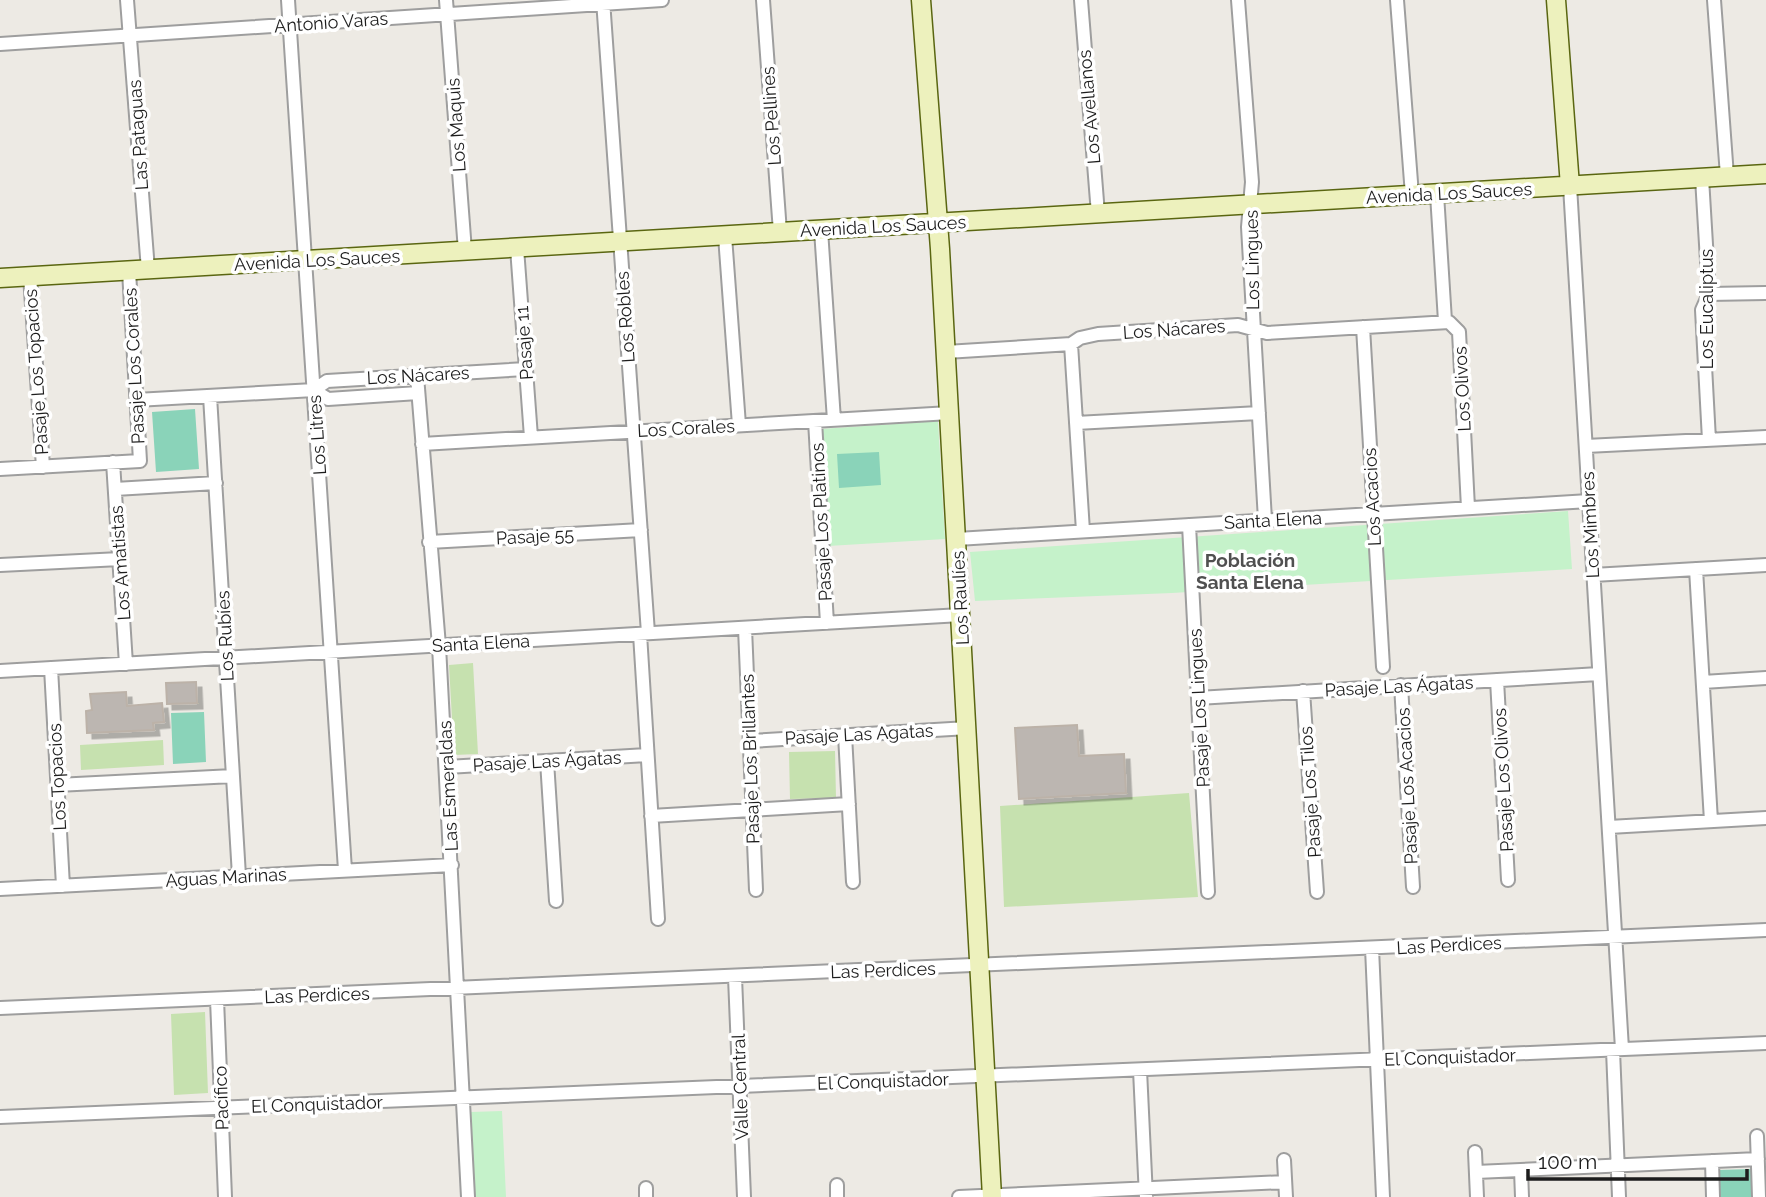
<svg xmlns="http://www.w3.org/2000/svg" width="1766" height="1197" font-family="Raleway,sans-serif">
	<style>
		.grass { fill: #c6e1af }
		.park { fill: #c5f2ca }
		.pitch { fill: #8ad3b9 }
		.building { fill: #bcb6b1; stroke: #bcb2a8; stroke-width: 2; filter: url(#shadow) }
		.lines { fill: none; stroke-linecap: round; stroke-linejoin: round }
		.street-casing { stroke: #9e9e9e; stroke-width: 16 }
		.secondary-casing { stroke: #5a6611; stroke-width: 21 }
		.street { stroke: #fff; stroke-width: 12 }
		.secondary { stroke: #edf1bd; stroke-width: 18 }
		.labels { text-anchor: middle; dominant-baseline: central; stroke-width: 7; stroke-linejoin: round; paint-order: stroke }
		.street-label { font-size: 18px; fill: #1d1d1d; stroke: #fff }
		.neighbourhood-label { font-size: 19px; font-weight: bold; fill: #505050; stroke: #fff }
	</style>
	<defs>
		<filter id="shadow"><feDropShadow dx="5.5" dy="5.5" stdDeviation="0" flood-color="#0004"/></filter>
	</defs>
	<rect width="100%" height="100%" fill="#edeae4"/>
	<path class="grass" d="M473,663L478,754L454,755L449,665Z
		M163,740L164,765L81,770L80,745Z
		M835,751L836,798L790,799L789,752Z
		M1189,793L1198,897L1004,907L1000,806Z
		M205,1012L208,1093L174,1095L171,1014Z"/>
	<path class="park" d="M938,421L945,539L828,546L821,429Z
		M1568,511L1572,569L1172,593L975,601L970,552Z
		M502,1111L506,1197H475L471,1112Z"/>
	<path class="pitch" d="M195,409L199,469L156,472L152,412Z
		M879,452L881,485L839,488L837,454Z
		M204,712L206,762L173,764L171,713Z
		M1753,1169L1754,1197H1718V1170Z"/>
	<path class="building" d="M196,682L197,703L167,704L166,683Z
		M126,692L127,706L162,703L164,722L153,723L154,730L87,733L86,711L92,710L90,694Z
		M1077,725L1079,756L1124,754L1126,793L1019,799L1015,728Z"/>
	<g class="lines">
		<defs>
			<path id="street" d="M127,0L148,270
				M288,0L345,870
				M446,0L465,251
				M603,0L648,633
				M763,0L780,232
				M1081,0L1098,214
				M1238,0L1252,182L1248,227L1265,520
				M1397,0L1412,195
				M1714,0L1727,176
				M0,44L662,0
				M1702,178L1709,294L1702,310L1709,440
				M1570,186L1622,1049
				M1437,194L1445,321
				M821,230L834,420
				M725,236L739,425
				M517,248L531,437
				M30,276L43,467
				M1709,294L1766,293
				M1363,327L1383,667
				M1071,344L1083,531
				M946,352L1071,344L1080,338L1098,334L1238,325L1267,333L1449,322L1459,332L1468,508
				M417,376L439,646L468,1197
				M314,390L327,381L526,369
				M210,396L239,876
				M136,400L314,390L328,399L418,393
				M815,421L827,623
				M1076,423L1259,413
				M422,444L950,413
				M1586,446L1766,437
				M113,462L126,664
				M0,469L140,461L129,271
				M115,489L216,483
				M1189,525L1208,892
				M957,539L1589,501
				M429,542L641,530
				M0,565L120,559
				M1696,569L1711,821
				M1593,575L1766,565
				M745,628L756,890
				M640,634L658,919
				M51,668L63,886
				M0,671L961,615
				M1497,680L1508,880
				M1703,682L1766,678
				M1401,685L1413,887
				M1303,691L1317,892
				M1198,698L1599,674
				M845,735L853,882
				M750,741L968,728
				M547,761L556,901
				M447,767L647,755
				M57,785L233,776
				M651,816L849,804
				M1609,827L1766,818
				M0,889L452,865
				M1372,948L1383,1197
				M735,977L744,1197
				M217,999L225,1197
				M0,1008L1766,930
				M1613,1050L1619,1197
				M1140,1070L1146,1197
				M0,1117L1766,1043
				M1757,1136L1759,1197
				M1475,1152L1477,1197
				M1284,1160L1286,1197
				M1712,1161L1713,1197
				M1521,1170L1522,1197
				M1476,1172L1758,1159
				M837,1185V1197
				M646,1188V1197
				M959,1197L1285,1182"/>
			<path id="secondary" d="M921,0L940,249L992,1197
				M1556,0L1570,186
				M0,278L1766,174"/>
		</defs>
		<use href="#street" class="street-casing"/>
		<use href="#secondary" class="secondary-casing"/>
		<use href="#street" class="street"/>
		<use href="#secondary" class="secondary"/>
	</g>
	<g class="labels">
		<g class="street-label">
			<text transform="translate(331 22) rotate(-4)">Antonio Varas</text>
			<text transform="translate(1089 107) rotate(-95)">Los Avellanos</text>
			<text transform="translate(771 116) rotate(-94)">Los Pellines</text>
			<text transform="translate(456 125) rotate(-94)">Los Maquis</text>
			<text transform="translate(138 135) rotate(-94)">Las Pataguas</text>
			<text transform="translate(1449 193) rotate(-3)">Avenida Los Sauces</text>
			<text transform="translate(883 226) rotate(-3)">Avenida Los Sauces</text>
			<text transform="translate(317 260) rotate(-3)">Avenida Los Sauces</text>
			<text transform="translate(1252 260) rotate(-91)">Los Lingues</text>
			<text transform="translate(1706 309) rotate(-90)">Los Eucaliptus</text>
			<text transform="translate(625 317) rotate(-94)">Los Robles</text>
			<text transform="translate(1174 329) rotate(-4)">Los Nácares</text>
			<text transform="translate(524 343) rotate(-94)">Pasaje 11</text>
			<text transform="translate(134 366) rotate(-93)">Pasaje Los Corales</text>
			<text transform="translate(36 372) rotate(-94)">Pasaje Los Topacios</text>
			<text transform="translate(418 375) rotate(-3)">Los Nácares</text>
			<text transform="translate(1462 389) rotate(-93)">Los Olivos</text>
			<text transform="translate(686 428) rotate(-3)">Los Corales</text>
			<text transform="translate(317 435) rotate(-94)">Los Litres</text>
			<text transform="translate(1372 497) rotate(-93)">Los Acacios</text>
			<text transform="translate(1273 520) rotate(-3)">Santa Elena</text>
			<text transform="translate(821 522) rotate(-93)">Pasaje Los Platinos</text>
			<text transform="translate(1590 525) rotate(-93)">Los Mimbres</text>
			<text transform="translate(535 536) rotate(-3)">Pasaje 55</text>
			<text transform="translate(120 563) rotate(-94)">Los Amatistas</text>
			<text transform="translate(960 598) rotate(-93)">Los Raulíes</text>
			<text transform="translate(225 636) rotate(-93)">Los Rubíes</text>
			<text transform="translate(481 643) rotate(-3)">Santa Elena</text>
			<text transform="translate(1399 686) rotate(-3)">Pasaje Las Ágatas</text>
			<text transform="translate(1199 708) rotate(-93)">Pasaje Los Lingues</text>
			<text transform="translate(859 734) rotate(-3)">Pasaje Las Agatas</text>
			<text transform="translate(750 759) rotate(-92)">Pasaje Los Brillantes</text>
			<text transform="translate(547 761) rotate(-3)">Pasaje Las Ágatas</text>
			<text transform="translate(57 777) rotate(-93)">Los Topacios</text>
			<text transform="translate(1503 780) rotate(-93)">Pasaje Los Olivos</text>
			<text transform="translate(448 786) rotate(-93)">Las Esmeraldas</text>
			<text transform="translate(1407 786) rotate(-93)">Pasaje Los Acacios</text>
			<text transform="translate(1310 792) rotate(-94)">Pasaje Los Tilos</text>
			<text transform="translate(226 877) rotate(-3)">Aguas Marinas</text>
			<text transform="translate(1449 945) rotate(-3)">Las Perdices</text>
			<text transform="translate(883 970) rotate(-2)">Las Perdices</text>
			<text transform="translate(317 995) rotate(-2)">Las Perdices</text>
			<text transform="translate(1450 1057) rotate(-2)">El Conquistador</text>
			<text transform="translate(883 1081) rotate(-2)">El Conquistador</text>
			<text transform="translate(740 1087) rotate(-92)">Valle Central</text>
			<text transform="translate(221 1098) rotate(-92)">Pacífico</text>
			<text transform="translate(317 1104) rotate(-2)">El Conquistador</text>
		</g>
		<g class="neighbourhood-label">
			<text x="1250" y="560">Población<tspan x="1250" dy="22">Santa Elena</tspan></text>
		</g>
	</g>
	<path d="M1528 1169v10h219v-10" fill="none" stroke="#1d1d1d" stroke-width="3.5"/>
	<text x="1538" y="1169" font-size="21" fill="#1d1d1d" stroke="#ffffff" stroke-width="5" paint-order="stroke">100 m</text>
</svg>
